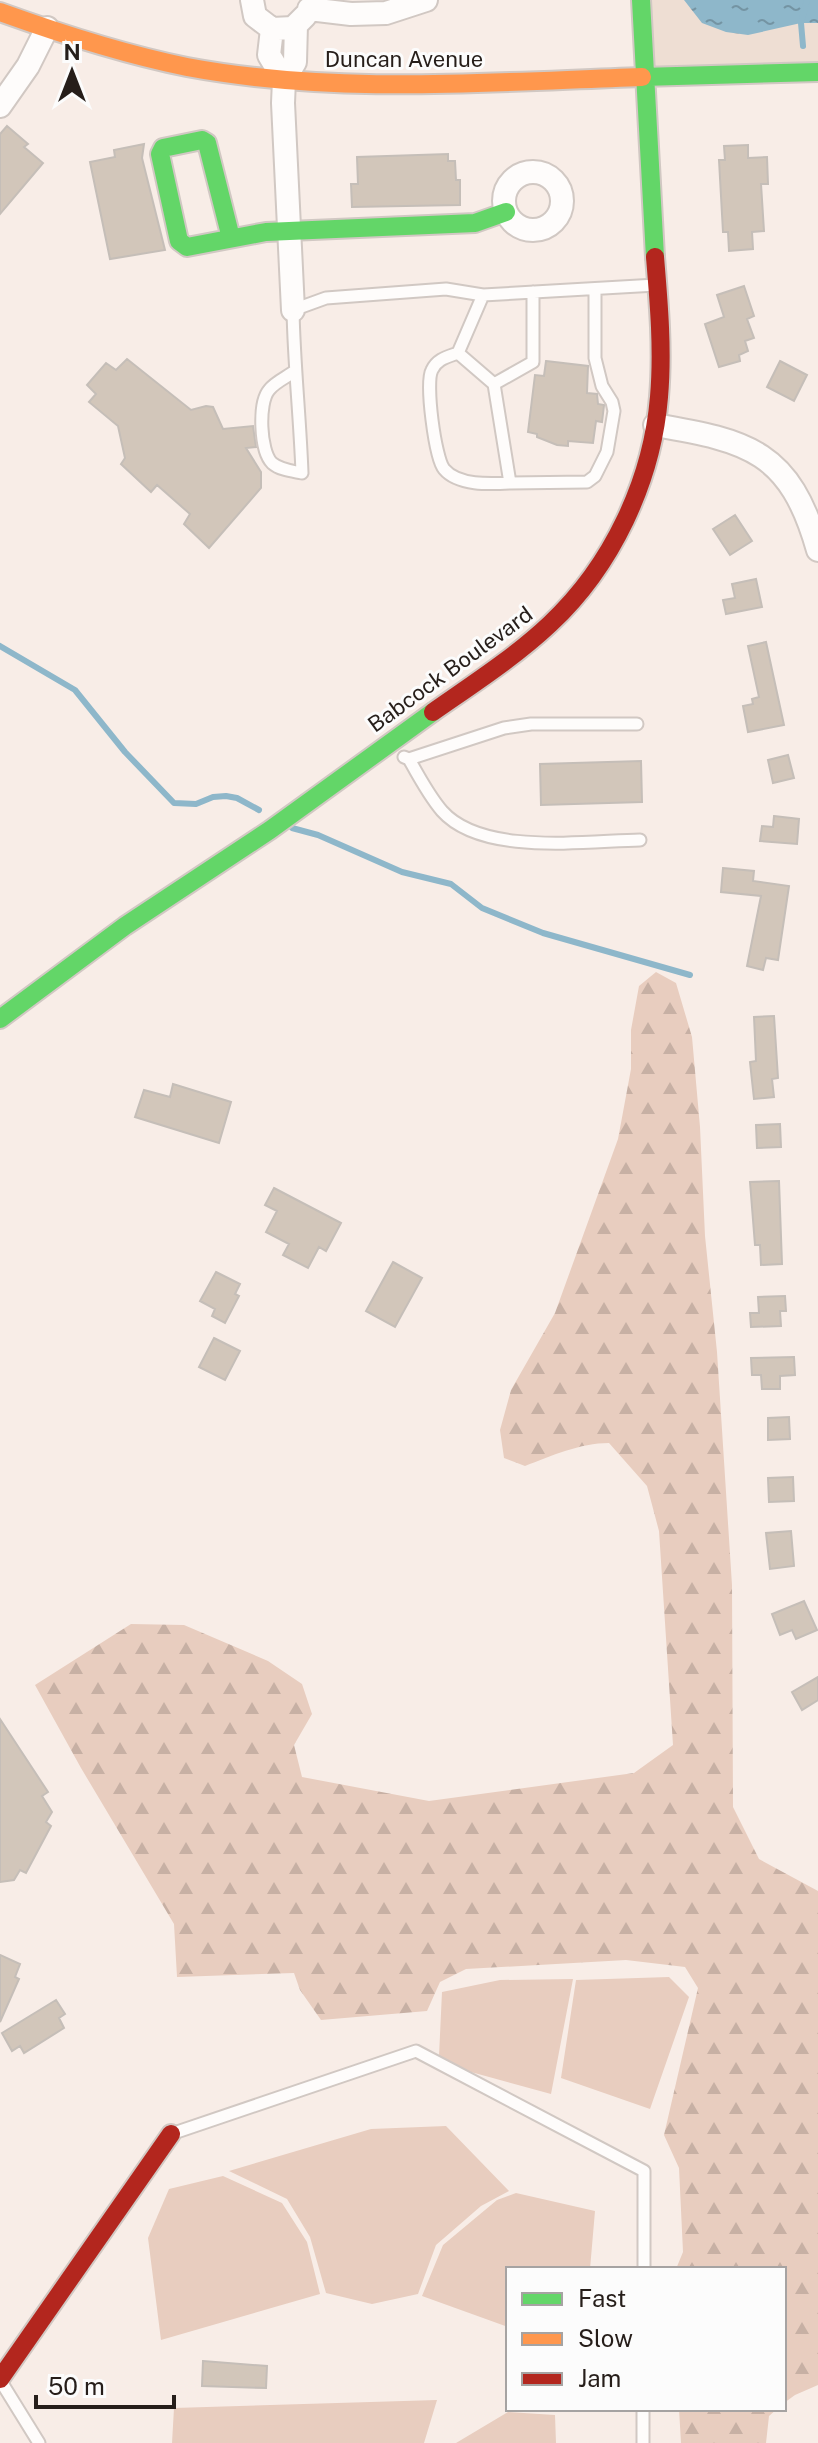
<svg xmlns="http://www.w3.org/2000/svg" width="818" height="2443" font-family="'Public Sans',sans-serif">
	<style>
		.education { fill: #eeded3 }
		.green { fill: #e8cdbf }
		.forest { fill: url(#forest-firs) }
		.water { fill: url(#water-ripples) }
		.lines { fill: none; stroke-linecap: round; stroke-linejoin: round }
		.stream { stroke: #8eb7ca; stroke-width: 6 }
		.building { fill: #d2c6ba; stroke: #c5beb8; stroke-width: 2 }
		.lane-casing { stroke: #d1c8c3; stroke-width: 15 }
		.street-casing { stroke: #d1c8c3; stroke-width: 26 }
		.fast-casing { stroke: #d1c8c3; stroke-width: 22 }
		.slow-casing { stroke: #d1c8c3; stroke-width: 22 }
		.jam-casing { stroke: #d1c8c3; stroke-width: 22 }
		.lane { stroke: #fefcfb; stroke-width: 11 }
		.street { stroke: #fefcfb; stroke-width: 22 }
		.fast { stroke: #63d668; stroke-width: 18 }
		.slow { stroke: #ff974d; stroke-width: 18 }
		.jam { stroke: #b3261e; stroke-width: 18 }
		.labels { text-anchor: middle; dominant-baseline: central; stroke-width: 6; stroke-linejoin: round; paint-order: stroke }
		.street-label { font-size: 22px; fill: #261e1a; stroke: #fcfcfc }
	</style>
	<defs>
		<pattern id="forest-firs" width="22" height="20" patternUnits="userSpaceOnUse" patternTransform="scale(2)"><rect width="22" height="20" fill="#e8cdbf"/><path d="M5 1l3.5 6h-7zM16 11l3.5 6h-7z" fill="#c7b0a4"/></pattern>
		<pattern id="water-ripples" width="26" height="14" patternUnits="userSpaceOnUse" patternTransform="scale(2)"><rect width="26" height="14" fill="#8eb7ca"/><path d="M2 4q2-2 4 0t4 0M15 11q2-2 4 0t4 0" fill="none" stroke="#7494a3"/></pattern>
	</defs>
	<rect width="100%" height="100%" fill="#f8ede7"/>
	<path class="education" d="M641,0H818V72L645,78Z"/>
	<path class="green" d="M669,1977L689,1997L650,2109L561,2078L576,1980Z
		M573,1979L551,2094L460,2069L439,2056L442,1992L500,1980Z
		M446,2126L509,2191L481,2206L436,2245L418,2294L372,2304L326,2293L310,2237L287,2199L229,2171L371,2129Z
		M223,2176L282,2203L307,2242L320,2294L161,2340L148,2238L169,2189Z
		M516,2193L595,2211L590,2269H508V2327L422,2296L443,2245L497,2200Z
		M437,2400L424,2443H172L174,2408Z
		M508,2412L555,2415L556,2443H456Z"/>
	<path class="forest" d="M656,972L676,983L692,1037L700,1127L705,1236L717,1352L732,1585L733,1807L759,1859L818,1891V2385L795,2395L784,2403V2269H676L683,2252L679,2168L664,2135L698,1988L685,1967L626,1960L466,1969L440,1982L427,2011L321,2020L300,1990L294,1973L177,1977L174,1924L81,1768L35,1685L131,1624L184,1625L268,1661L302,1684L312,1714L294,1745L302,1777L429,1801L634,1773L673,1745L659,1531L647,1486L609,1443C580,1443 551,1456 525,1466L504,1458L500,1430L511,1390L555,1313L618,1139L631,1069V1030L639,986Z
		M679,2409H777L769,2416L766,2443H681Z"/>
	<path class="water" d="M684,0H818V23H801L748,35L726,32L702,23Z"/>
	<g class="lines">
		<path class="stream" d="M803,46L801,23L807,0
			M0,646L75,690L125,752L174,803L196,804L213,797L226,796L237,798L259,810
			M292,828L318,835L402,872L451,884L482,908L543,933L690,975"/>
	</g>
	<path class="building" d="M7,126L28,144L24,147L43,163L0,214V134Z
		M144,144L142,158L165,250L110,259L90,162L115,157L114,150Z
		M748,145V158L767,157L768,184H761L764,231L752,232L753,249L729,251L728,232H723L719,160H725L724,146Z
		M448,154V161H455L456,180H460V205L352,207L351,184H358L357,157Z
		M744,286L754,316L747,319L754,338L745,341L748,351L739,355L740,361L719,367L705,324L724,317L717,295Z
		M127,359L191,410L206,406L213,407L223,429L253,426L256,447L246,448L261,472V488L209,548L184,524L190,514L157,485L151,492L121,464L125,458L118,426L89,402L96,394L87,385L106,363L116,370Z
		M546,361L588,366L587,393L597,394L598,404L604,405L602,422L596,421L593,443L568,441V446L557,445L537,437V434L528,432L535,375L544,376Z
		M780,361L807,375L794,401L767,387Z
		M735,515L752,541L730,555L713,529Z
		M756,579L762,607L726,614L723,600L735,598L732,584Z
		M766,642L784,725L748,732L743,706L753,704L752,699L759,697L748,646Z
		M788,755L794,778L773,783L768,760Z
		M641,761L642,802L541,805L540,764Z
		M774,816L799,819L797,844L760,841L762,826L773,827Z
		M723,868L754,871L753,881L789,886L778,960L766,958L763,970L747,966L761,896L721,892Z
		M774,1016L778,1078L772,1079L774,1097L754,1099L750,1062L756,1061L754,1017Z
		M173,1084L231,1102L219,1143L135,1117L144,1090L170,1097Z
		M780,1124L781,1147L757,1148L756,1125Z
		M779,1181L782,1264L761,1265L760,1245H755L750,1182Z
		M274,1188L341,1223L326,1251L319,1247L308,1268L283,1255L289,1244L266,1232L277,1211L265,1205Z
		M393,1262L422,1278L395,1327L366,1311Z
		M216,1272L240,1284L235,1294L239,1296L225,1323L212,1316L215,1309L200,1301Z
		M785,1296L786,1311H780L781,1326L751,1327L750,1313H759L758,1297Z
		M214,1338L240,1351L225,1380L199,1367Z
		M794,1357L795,1375L780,1376V1389H762L761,1375H752L751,1358Z
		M789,1417L790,1439L768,1440V1418Z
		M793,1477L794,1501L769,1502L768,1478Z
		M791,1531L794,1566L770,1569L766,1533Z
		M804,1601L817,1630L796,1639L792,1630L780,1635L772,1614Z
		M818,1677V1700L802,1710L792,1692Z
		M0,1719L48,1792L42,1796L52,1812L46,1822L51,1826L26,1873L20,1870L14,1880L0,1882Z
		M0,1955L20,1964L15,1977L19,1979L0,2022Z
		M56,2000L65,2014L59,2018L64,2028L24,2053L20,2046L12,2051L2,2033Z
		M203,2361L267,2366L266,2388L202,2386Z"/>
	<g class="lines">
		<defs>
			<path id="lane" d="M483,295L458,353L494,384L533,362V292
				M458,353C447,357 437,359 432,370C425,382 435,458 444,469C458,486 491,484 510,483
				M295,371C287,377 275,382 269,390C258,403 260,451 272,463C280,470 292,471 302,473C300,418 294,364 293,310L326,298L446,289L483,295L656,285
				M494,384L510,483L587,482L595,476L607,452L614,411L612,402L602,386L595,358V289
				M404,757L409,759L504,728L531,724H637
				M409,759C419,777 429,796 442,811C482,856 585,841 640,840
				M171,2134L416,2051L644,2171V2269
				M0,2380L39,2443
				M643,2443V2409"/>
			<path id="street" d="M252,0L255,16L272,29L293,28L305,16
				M309,9L351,14L386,13L426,0
				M272,29L269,55L284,80
				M0,106L28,66L47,28
				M504 201a29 29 0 1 1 58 0a29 29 0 1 1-58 0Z
				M293,310L283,103L284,80L295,62L296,25
				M655,425C749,441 790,451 818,550"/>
			<path id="fast" d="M641,0L655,257
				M642,77L818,72
				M231,238L207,143L202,140L163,148L160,154L179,241L187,247L266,232L475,223L506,212
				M0,1019L125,926L270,830L433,712"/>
			<path id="slow" d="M0,12C61,34 123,54 187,67C337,95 490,82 642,77"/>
			<path id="jam" d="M433,712C473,684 515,657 550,624C612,566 652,481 659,397C663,351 659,304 655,257
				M0,2379L171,2134"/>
		</defs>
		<use href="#lane" class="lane-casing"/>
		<use href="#street" class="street-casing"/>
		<use href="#fast" class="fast-casing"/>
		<use href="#slow" class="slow-casing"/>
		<use href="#jam" class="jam-casing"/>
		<use href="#lane" class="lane"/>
		<use href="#street" class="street"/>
		<use href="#fast" class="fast"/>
		<use href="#slow" class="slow"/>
		<use href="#jam" class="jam"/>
	</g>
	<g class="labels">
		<g class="street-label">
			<text x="404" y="59">Duncan Avenue</text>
			<text transform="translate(450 669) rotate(-36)">Babcock Boulevard</text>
		</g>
	</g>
	<rect x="506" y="2267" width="280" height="144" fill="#fcfcfc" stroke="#a6a3a2" stroke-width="2"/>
	<rect x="522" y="2293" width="40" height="12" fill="#63d668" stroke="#a6a3a2" stroke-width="2"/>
	<text x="578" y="2307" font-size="24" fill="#261e1a">Fast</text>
	<rect x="522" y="2333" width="40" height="12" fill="#ff974d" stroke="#a6a3a2" stroke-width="2"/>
	<text x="578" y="2347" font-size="24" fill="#261e1a">Slow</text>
	<rect x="522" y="2373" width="40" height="12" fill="#b3261e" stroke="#a6a3a2" stroke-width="2"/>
	<text x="578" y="2387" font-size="24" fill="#261e1a">Jam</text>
	<g transform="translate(72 72)" stroke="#fcfcfc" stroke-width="6" paint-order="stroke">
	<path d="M0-6L14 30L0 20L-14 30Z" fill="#261e1a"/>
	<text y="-12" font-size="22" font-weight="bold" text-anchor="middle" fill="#261e1a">N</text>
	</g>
	<path d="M36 2395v12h138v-12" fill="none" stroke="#261e1a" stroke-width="4"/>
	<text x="48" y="2395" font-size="24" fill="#261e1a" stroke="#fcfcfc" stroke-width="6" paint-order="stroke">50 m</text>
</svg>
